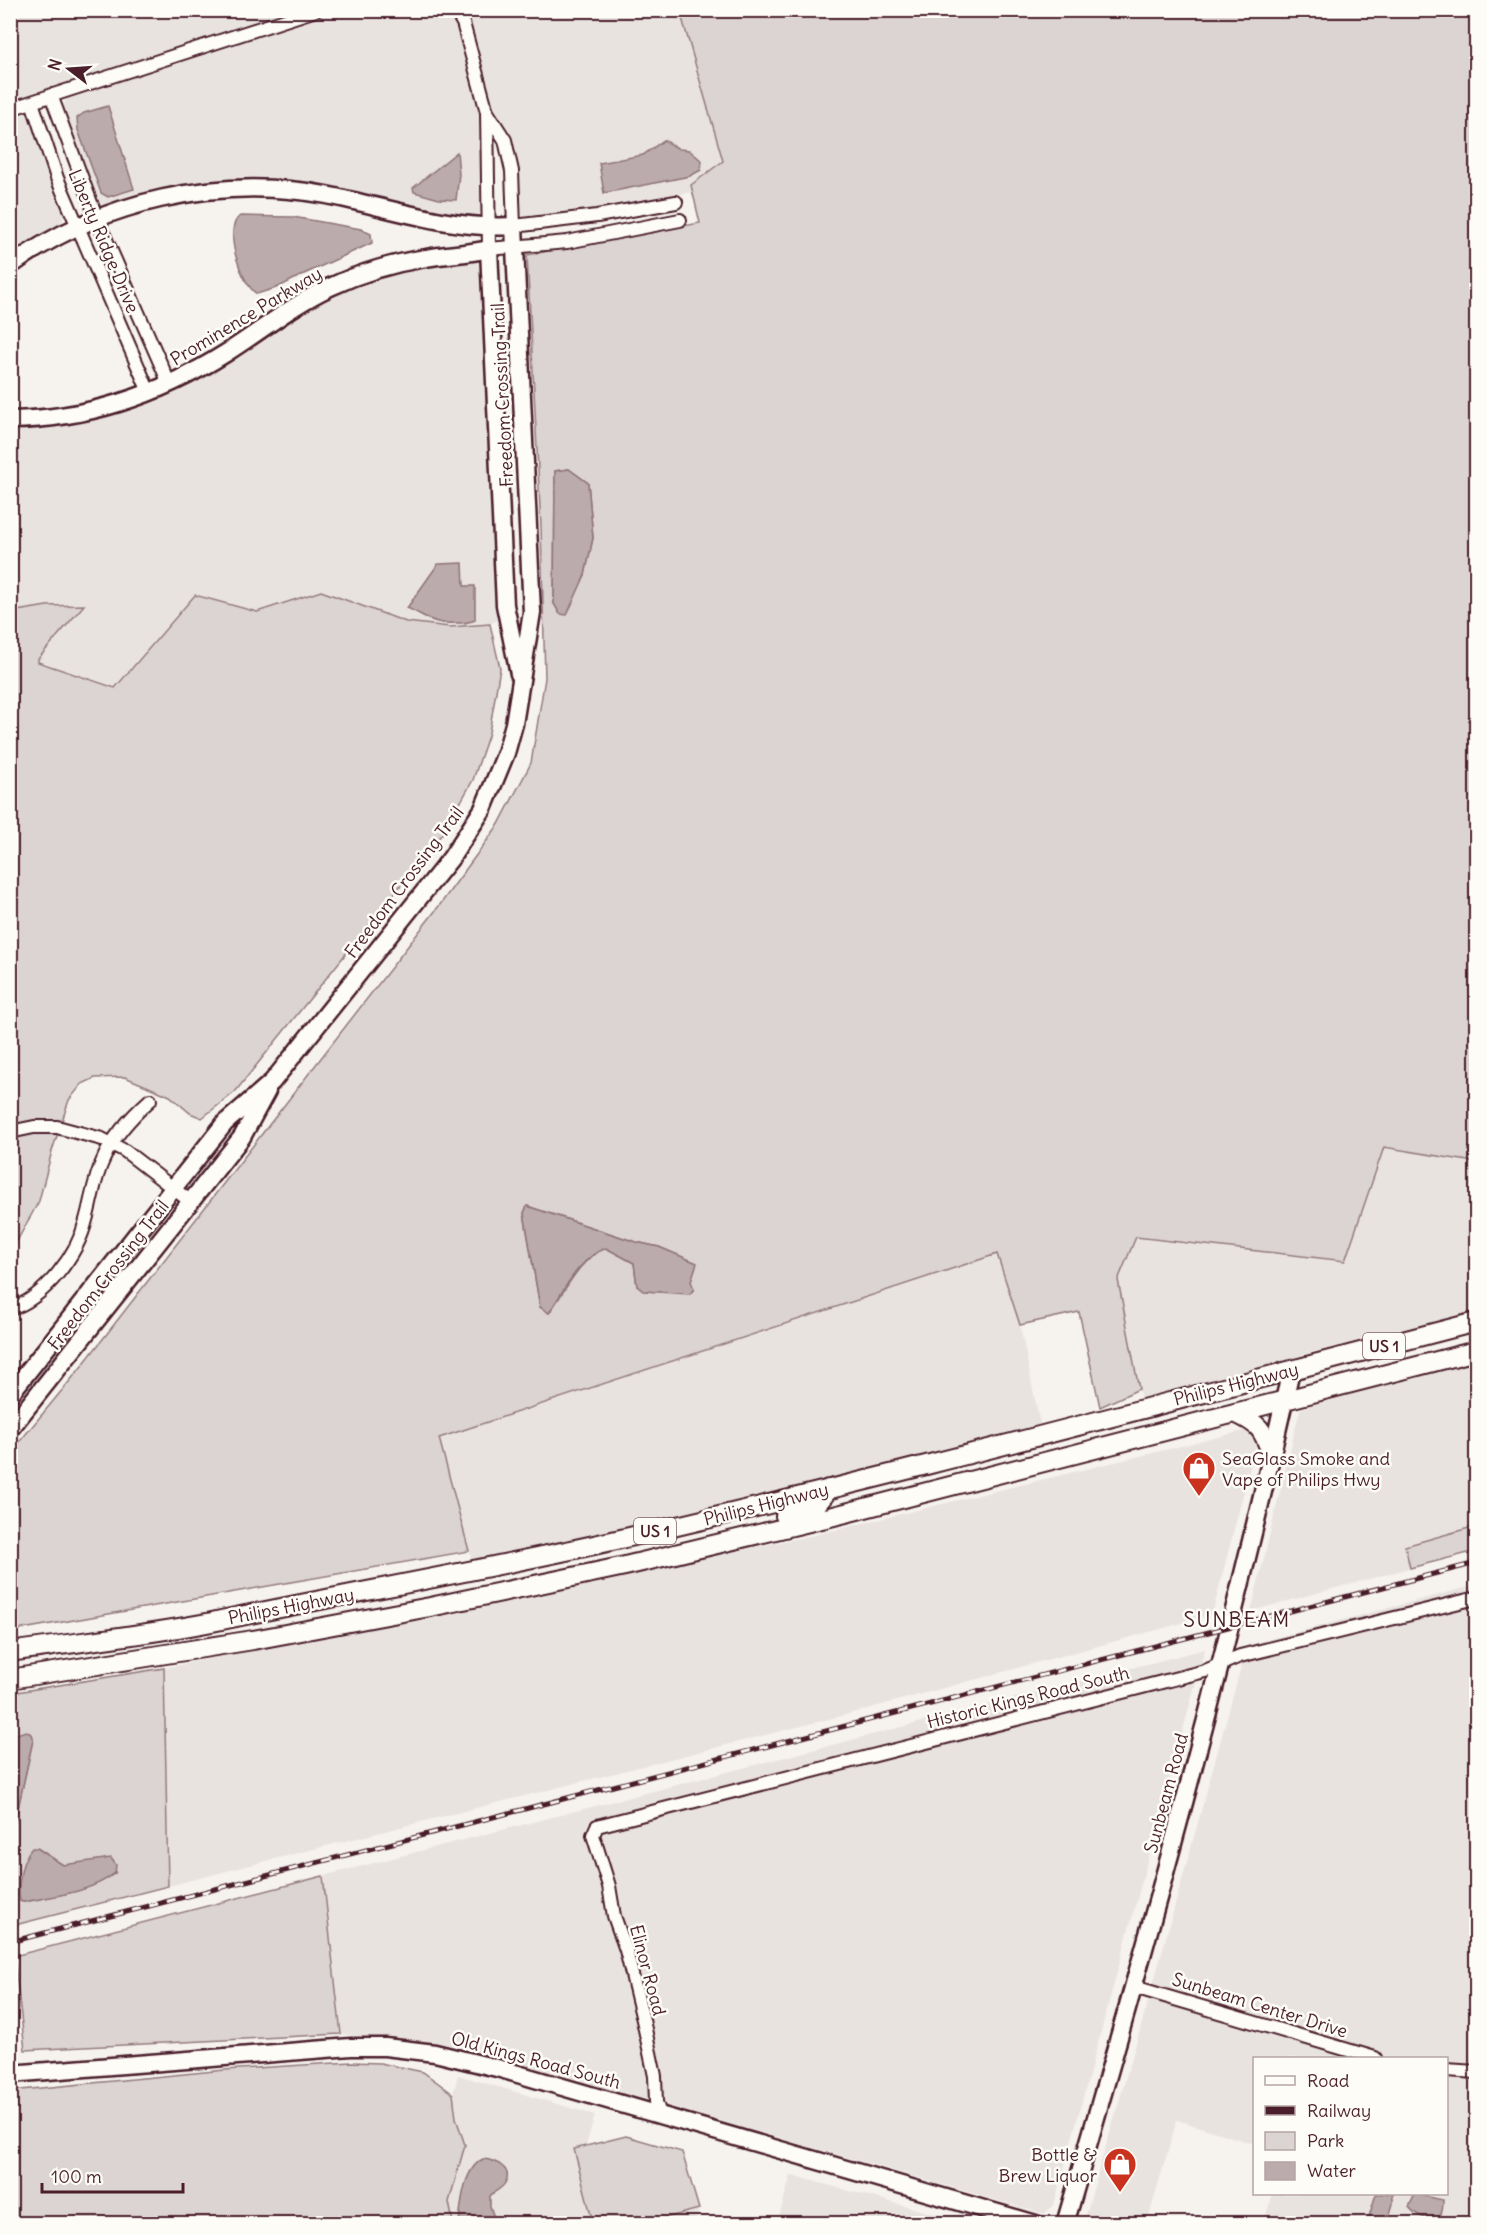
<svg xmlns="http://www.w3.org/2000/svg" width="1487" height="2234" font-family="Delius,sans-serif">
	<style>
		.built { fill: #e9e3e0; fill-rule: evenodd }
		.green { fill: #dcd4d2; stroke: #937a7e; stroke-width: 1.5; fill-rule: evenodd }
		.water { fill: #bbabac; stroke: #8e7378; stroke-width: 1.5 }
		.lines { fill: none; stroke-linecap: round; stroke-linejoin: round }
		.street-casing { stroke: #4a1f2b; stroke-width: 16 }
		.secondary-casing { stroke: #4a1f2b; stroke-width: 21 }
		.primary-casing { stroke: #4a1f2b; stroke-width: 22 }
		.street { stroke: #fdfcf7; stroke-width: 12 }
		.secondary { stroke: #fdfcf7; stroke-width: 16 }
		.primary { stroke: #fdfcf7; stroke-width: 18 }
		.rail-casing { stroke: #4a1f2b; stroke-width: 5 }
		.rail { stroke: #fdfcf7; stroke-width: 3; stroke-dasharray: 9; stroke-linecap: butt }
		.labels { text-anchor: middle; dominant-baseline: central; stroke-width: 5; stroke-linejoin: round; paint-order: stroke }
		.shield { fill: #fdfcf7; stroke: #806168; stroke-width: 1.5 }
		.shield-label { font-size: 16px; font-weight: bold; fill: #4a1f2b }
		.street-label { font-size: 18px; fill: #4a1f2b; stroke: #fdfcf7 }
		.poi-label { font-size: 18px; fill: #4a1f2b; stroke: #fdfcf7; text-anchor: start }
		.quarter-label { font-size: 21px; letter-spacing: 1.5px; fill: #4a1f2b; stroke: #fdfcf7 }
	</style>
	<rect width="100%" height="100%" fill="#f6f3ef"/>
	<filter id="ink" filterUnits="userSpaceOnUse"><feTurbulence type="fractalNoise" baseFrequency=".0167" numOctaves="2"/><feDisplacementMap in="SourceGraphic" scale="12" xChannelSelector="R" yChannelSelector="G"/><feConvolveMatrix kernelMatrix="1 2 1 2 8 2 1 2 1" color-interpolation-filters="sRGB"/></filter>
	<g filter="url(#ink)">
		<path class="built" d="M11,11H296L11,102Z
			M332,11H447L451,14L460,31L482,119V210L476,217L470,218L413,211L329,189L105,207L94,198L63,109L66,98L71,95Z
			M466,11H680L723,162L691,185L693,192L533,219L524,216L520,211L515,155L494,109Z
			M17,112H23L30,117L63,209V219L59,228L10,257V114Z
			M472,258L480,263L485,272L501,618L490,624L450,627L406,622L321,591L257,612L195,595L115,688L38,662L47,606L11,612V425L93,415L294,311L370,276L435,262ZM463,563L464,586H475L407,608L438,564Z
			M1384,1147L1468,1161L1476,1164V1311L1313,1352L1141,1400L1118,1280L1136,1237L1345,1261Z
			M997,1254L1020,1325L1040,1424L872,1470L676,1518L472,1562L439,1438Z
			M1476,1360V1526L1405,1546L1410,1568L1251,1611L1300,1409L1370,1387Z
			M1251,1429L1258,1437L1212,1615L849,1714L168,1886L164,1668L814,1535Z
			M1476,1585V2223H1263L1273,2194H1446V2058H1254V2144L1177,2120L1147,2223H1091L1086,2214L1149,1999L1247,1645Z
			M1205,1649L1054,2205L1044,2214L459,2046L341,2034L323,1876Z
			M458,2075L595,2115L586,2146L574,2150L593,2223H453L449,2202L465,2145L456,2118L453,2094Z
			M791,2175L969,2223H777Z
			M699,2209L695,2223H646Z"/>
		<path class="green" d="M680,11H1476V1164L1468,1161L1384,1147L1345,1261L1136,1237L1118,1280L1139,1389L1100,1407L1079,1312L1020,1325L997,1254L439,1438L469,1551L11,1631V1452L78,1371L439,906L499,824L531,763L545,678L541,527L527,255L700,223L691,185L723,161ZM569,469L588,483L593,538L585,575L554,603L555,471ZM527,1206L636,1242L659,1247L696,1263L691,1281L637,1286L634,1263L606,1248C578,1259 566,1291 549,1313L540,1307L524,1213Z
			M321,591L406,622L450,627L490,624L500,668L489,733L473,780L445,830L235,1092L202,1118L190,1113L170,1096L125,1077L95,1078L82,1084L69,1100L52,1151L39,1201L11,1252V612L47,606L84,605L38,659V662L115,688L195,595L257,612Z
			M1476,1526V1551L1410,1568L1405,1546Z
			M164,1668L168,1886L11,1926V1840L33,1740L14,1735L11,1739V1724L16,1713L11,1712V1693ZM37,1848L63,1865L115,1873C90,1893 53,1896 23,1902L20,1901Z
			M323,1876L341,2034L25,2050L14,1956Z
			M352,2062L380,2063L423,2072L453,2094L456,2118L465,2145L449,2202L453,2223H11V2091L225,2070Z
			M626,2136L682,2152L699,2209L646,2223H593L574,2149Z"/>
		<path class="water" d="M108,106L134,189L108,197L101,193L78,130L77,118L84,113Z
			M664,140L679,149L689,150L702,161L701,170L690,176L604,193L599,163L643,155Z
			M457,152L459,174L456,200L439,199L414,192L413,188Z
			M240,216L293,217L361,229L371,234L372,243L304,274L279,287L257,294C241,284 222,228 240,216Z
			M569,469L588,483L593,538L585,575L567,615L560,614L554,604L555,471Z
			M463,563L464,586H475V620C469,623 463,623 457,623C432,625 428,617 407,608L438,564Z
			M527,1206L636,1242L659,1247L697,1263L691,1281L694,1289L690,1294L643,1291L637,1286L634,1263L606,1248C579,1258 564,1290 549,1313L540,1307L524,1213Z
			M26,1731L31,1734L33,1740L11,1840V1739L13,1735Z
			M32,1848H37L63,1865L111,1858L116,1865L115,1873C90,1893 53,1896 23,1902L20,1901C17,1885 21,1860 32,1848Z
			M483,2159C494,2160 514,2168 505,2183C502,2189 494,2191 490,2196V2206L496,2223H459C461,2204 463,2169 483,2159Z
			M1376,2194H1393V2204L1387,2223H1367Z
			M1415,2194L1443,2200C1443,2205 1443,2212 1440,2216C1434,2226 1413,2213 1409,2207Z"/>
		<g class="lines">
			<defs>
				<path id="street" d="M455,10L463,23L487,112L489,249L567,242L680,220
					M51,95L97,219L169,383
					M32,102L57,178L149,392
					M10,109L316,10
					M487,112L505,140L512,171L514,226L597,216L676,202
					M10,1132L34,1127H57L102,1139L125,1151L191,1202
					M10,1309C44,1299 78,1254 86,1220C92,1199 94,1178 104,1158C114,1135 131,1117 150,1100
					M1134,1987L1375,2058
					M1446,2070L1476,2072
					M660,2115L656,2102L655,2076L643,2020L626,1950L614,1916L609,1886L593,1835L597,1826L1205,1671L1240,1656L1476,1598"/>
				<path id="secondary" d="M10,266C100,201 218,175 326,195C389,207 449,230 514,226L532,612L514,724L506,753L483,809L451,858L272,1082L225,1123L10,1394
					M10,420C88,419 161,394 226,353C261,331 292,305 330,287C360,273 394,263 426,258C447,254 469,254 489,249L505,605L519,674
					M10,1429L242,1137L267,1091
					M10,2074L351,2047H385L435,2053L497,2068L1036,2224
					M1065,2224C1148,1941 1227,1657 1291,1370"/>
				<path id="primary" d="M1235,1413C1259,1424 1263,1429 1271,1453
					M785,1516C804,1512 818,1508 828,1489
					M10,1652C77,1642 146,1635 212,1622C345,1594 479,1571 612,1541C902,1475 1189,1396 1476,1322
					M10,1679L253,1640L430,1607L625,1566L830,1517L1476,1351"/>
			</defs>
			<use href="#street" class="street-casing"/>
			<use href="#secondary" class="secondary-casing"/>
			<use href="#primary" class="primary-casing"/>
			<use href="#street" class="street"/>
			<use href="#secondary" class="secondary"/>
			<use href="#primary" class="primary"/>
			<defs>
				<path id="rail" d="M10,1942L1476,1563"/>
			</defs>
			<use href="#rail" class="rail-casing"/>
			<use href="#rail" class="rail"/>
		</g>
	</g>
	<defs>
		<symbol id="shop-pin" viewBox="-11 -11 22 30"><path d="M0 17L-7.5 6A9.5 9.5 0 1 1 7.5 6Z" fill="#c8321e" stroke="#fdfcf7"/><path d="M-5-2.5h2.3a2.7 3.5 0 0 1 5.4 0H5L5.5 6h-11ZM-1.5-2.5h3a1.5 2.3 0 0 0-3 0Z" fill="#fff"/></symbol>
	</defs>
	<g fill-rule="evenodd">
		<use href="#shop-pin" x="1180" y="1449" width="38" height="52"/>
		<use href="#shop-pin" x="1101" y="2145" width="38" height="52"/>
	</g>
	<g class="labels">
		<g class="shield">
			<rect x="1363" y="1333" width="42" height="26" rx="4.5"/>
			<rect x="634" y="1518" width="42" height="26" rx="4.5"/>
		</g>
		<g class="shield-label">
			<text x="1384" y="1346">US 1</text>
			<text x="655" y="1531">US 1</text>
		</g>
		<g class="street-label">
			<text transform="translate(104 241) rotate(67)">Liberty Ridge Drive</text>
			<text transform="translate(246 316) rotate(-31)">Prominence Parkway</text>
			<text transform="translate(502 395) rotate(-93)">Freedom Crossing Trail</text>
			<text transform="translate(404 882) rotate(-53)">Freedom Crossing Trail</text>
			<text transform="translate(108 1275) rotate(-52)">Freedom Crossing Trail</text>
			<text transform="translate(1236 1384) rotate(-14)">Philips Highway</text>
			<text transform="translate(766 1504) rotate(-14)">Philips Highway</text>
			<text transform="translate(291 1606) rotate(-11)">Philips Highway</text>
			<text transform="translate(1028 1697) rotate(-14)">Historic Kings Road South</text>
			<text transform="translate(1166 1793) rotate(-75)">Sunbeam Road</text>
			<text transform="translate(648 1970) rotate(75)">Elinor Road</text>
			<text transform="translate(1260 2005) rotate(17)">Sunbeam Center Drive</text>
			<text transform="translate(536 2060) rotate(15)">Old Kings Road South</text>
		</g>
		<g class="poi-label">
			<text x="1222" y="1458">SeaGlass Smoke and<tspan x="1222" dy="21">Vape of Philips Hwy</tspan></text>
			<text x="1097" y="2154" text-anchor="end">Bottle &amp;<tspan x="1097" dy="21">Brew Liquor</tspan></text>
		</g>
		<g class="quarter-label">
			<text x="1237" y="1619">SUNBEAM</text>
		</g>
	</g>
	<rect width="1487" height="2234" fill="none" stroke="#fdfcf7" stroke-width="36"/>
	<rect x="18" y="18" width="1451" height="2198" fill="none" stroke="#4a1f2b" stroke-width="2" filter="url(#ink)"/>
	<rect x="1253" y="2057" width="195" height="138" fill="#fdfcf7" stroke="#b5a4a5" stroke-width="1.5"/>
	<rect x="1265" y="2076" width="30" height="9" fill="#fdfcf7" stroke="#b5a4a5" stroke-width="1.5"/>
	<text x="1307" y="2087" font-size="18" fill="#4a1f2b">Road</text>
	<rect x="1265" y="2106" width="30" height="9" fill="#4a1f2b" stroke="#b5a4a5" stroke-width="1.5"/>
	<text x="1307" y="2117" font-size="18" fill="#4a1f2b">Railway</text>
	<rect x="1265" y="2132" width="30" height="18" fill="#dcd4d2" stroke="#b5a4a5" stroke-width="1.5"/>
	<text x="1307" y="2147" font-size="18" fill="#4a1f2b">Park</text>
	<rect x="1265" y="2162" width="30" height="18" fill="#bbabac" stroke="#b5a4a5" stroke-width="1.5"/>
	<text x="1307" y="2177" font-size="18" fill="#4a1f2b">Water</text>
	<g transform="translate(69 69) rotate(287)" stroke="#fdfcf7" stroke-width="4.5" paint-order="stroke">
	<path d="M0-4.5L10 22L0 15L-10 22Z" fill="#4a1f2b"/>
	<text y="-9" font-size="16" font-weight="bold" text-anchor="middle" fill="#4a1f2b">N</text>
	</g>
	<path d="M42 2183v9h141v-9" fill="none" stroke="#4a1f2b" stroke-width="3"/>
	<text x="51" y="2183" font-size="18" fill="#4a1f2b" stroke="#fdfcf7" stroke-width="4.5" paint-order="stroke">100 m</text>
</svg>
